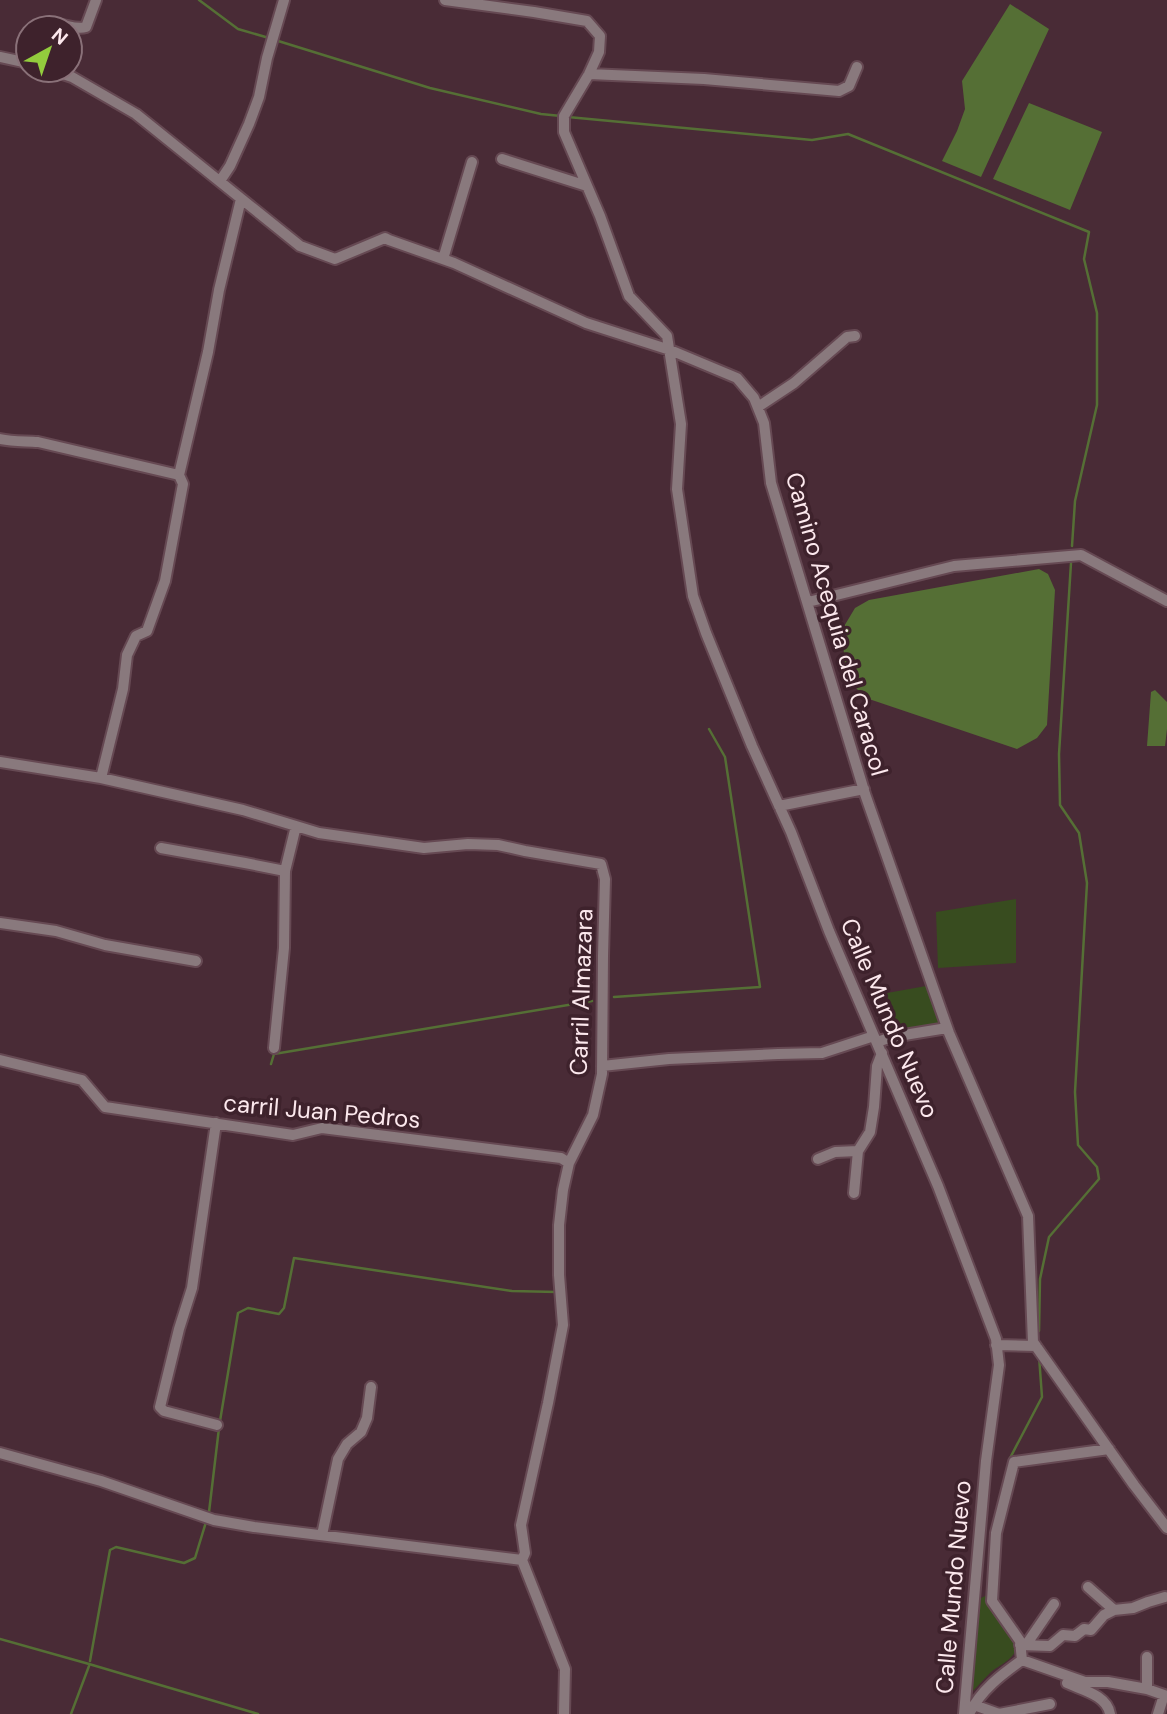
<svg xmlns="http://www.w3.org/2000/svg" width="1167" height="1714" font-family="'DM Sans',sans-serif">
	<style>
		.green { fill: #384c1f }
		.water { fill: #556f35 }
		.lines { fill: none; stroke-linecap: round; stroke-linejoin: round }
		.stream { stroke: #556f35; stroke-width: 2.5 }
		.minor-casing { stroke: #664953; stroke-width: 14 }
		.minor { stroke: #89797d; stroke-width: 10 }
		.labels { text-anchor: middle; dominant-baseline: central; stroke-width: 7; stroke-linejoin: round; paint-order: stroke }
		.street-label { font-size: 24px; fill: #fce8ed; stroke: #3e222c }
	</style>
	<rect width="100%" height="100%" fill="#492b36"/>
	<path class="green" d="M1016,899V963L938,968L936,912Z
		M926,986L943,1027L892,1035L887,993Z
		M987,1595L993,1613L1017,1645C1015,1660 1000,1664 990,1673C983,1680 977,1687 970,1694L981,1598Z"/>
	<path class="water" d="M1010,4L1049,29L981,177L942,161L957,131L965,109L962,81Z
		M1029,103L1102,132L1070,210L993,179Z
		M1039,569L1048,574L1055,590L1047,725L1037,738L1017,749L866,698L851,683L844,660L843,628L855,608L869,600Z
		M1155,690L1167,702V729L1165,746H1147L1151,692Z"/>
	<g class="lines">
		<path class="stream" d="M199,0L238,29L269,38
			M275,40L430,88L541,114L561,116
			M568,117L812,140L848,134L1089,232L1084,259L1097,313V405L1075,501L1072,546
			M614,997L760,987L725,757L709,729
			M271,1064L274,1054L592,1001
			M1039,1331L1040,1279L1049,1237L1099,1179L1097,1167L1078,1145L1075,1092L1087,883L1079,833L1060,805L1059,754L1071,563
			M220,1421L238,1313L248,1308L279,1314L284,1308L294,1258L512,1291L557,1292
			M1009,1460L1042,1397L1039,1356
			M209,1512L219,1428
			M0,1639L89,1664L258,1714
			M90,1661L110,1550L116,1547L184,1563L195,1558L206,1522
			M71,1714L89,1666"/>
		<defs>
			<path id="minor" d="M445,0L534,12L587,21L600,36L599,52L589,74L564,116V132L600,216L629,296L667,336L681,424L677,489L693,596L706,633L752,746L791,832L829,931L938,1186L996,1339L999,1365L986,1461L964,1714
				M47,28L48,25C62,21 73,31 86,27L96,0
				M0,57L28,63
				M51,70L72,77L136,114L300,246L335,259L385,238L389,240L454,263L586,323L670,350L737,378L754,398L764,423L771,483L865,794L949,1033L1028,1216L1033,1342L1134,1485L1167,1528
				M589,74L704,79L839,91L849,86L857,67
				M502,159L587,186
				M220,181L230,166L249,124L259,97L267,58L284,0
				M443,259L472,162
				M758,407L794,383L847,337L855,336
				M0,439C13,442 25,441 38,442L179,475
				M808,602L954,566L1081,555L1167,601
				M0,762L101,778L243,810L319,833L424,848L468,844L498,845L525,851L601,864L605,879L603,956L602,1074L593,1115L569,1163L563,1190L559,1225V1275L563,1325L548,1403L521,1525L525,1553L522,1560L565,1669L564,1714
				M101,778L123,689L127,655L136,636L147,631L165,581L183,484L179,475L208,352L219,290L241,199
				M779,806L864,789
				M161,848L245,863L285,871
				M0,923L56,931L105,945L196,961
				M877,1042L892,1037L947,1028
				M274,1048L284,948L285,871L296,826
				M0,1060L82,1080L105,1107L293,1135L322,1128L561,1158L569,1163
				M602,1066L669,1059L778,1054L822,1053L874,1036
				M216,1123L192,1288L179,1329L160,1407L164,1411L217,1425
				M818,1159L835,1152L858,1151
				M854,1193L858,1151L870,1132L874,1107L877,1066L882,1053
				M996,1345L1036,1346
				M0,1453L101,1481L214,1520L254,1527L522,1560
				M322,1535L338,1459L347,1444L361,1432L367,1418L371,1387
				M1088,1587L1114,1610
				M1020,1645L1050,1646L1063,1635L1075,1636L1084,1629L1091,1630L1104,1615L1114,1610L1133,1608L1148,1602L1165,1597
				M1026,1645L1054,1604
				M1022,1660L1020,1641L992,1601L996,1533L1014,1462L1109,1449
				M1067,1683C1082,1690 1107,1695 1110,1714
				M1147,1689V1657
				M974,1705L999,1714
				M969,1714C981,1690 1001,1675 1022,1660L1085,1682H1108L1147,1689L1167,1696
				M999,1714L1050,1704
				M1158,1714L1164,1695"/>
		</defs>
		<use href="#minor" class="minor-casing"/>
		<use href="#minor" class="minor"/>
	</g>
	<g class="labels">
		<g class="street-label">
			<text transform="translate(837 624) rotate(74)">Camino Acequia del Caracol</text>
			<text transform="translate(581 992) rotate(-88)">Carril Almazara</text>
			<text transform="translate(890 1018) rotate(67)">Calle Mundo Nuevo</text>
			<text transform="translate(322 1111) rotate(5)">carril Juan Pedros</text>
			<text transform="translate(953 1587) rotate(-85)">Calle Mundo Nuevo</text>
		</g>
	</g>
	<g transform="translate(49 49) rotate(40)"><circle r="33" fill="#3e222c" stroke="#8a7179" stroke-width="2"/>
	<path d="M0-5L12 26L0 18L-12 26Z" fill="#93cc3d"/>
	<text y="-10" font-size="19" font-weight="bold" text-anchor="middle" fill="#fce8ed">N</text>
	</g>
</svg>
